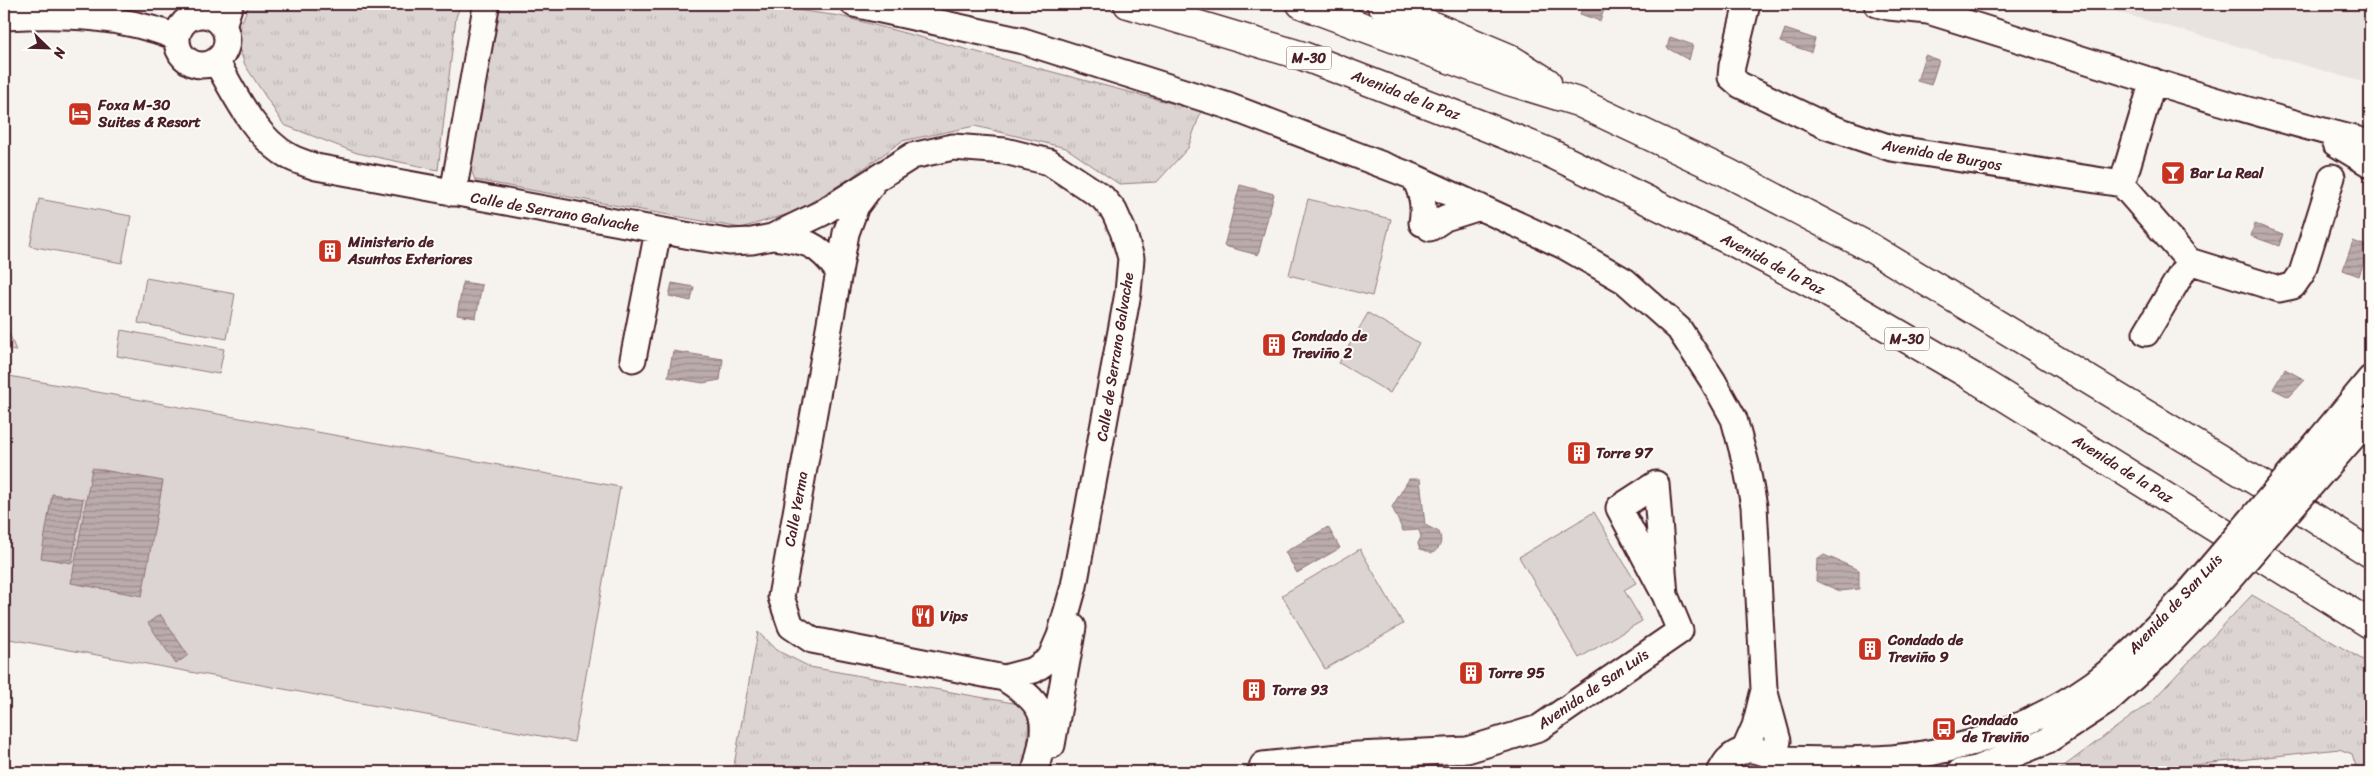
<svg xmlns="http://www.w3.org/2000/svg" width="2374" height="776" font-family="Sriracha,sans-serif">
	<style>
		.built { fill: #e9e3e0 }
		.grass { fill: url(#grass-tufts); stroke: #937a7e }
		.pitch { fill: #dcd4d2; stroke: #937a7e }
		.water { fill: url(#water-rules); stroke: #8e7378 }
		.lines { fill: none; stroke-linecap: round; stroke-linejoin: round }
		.minor-casing { stroke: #4a1f2b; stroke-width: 29 }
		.highway-casing { stroke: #4a1f2b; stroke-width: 31 }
		.minor { stroke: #fdfcf7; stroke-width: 25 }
		.highway { stroke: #fdfcf7; stroke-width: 28 }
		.minor-bridge-casing { stroke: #4a1f2b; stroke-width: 29; stroke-linecap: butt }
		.minor-bridge { stroke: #fdfcf7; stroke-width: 25 }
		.labels { text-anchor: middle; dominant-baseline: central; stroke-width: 4; stroke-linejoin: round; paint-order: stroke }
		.shield { fill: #fdfcf7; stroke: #806168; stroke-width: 1 }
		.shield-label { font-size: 14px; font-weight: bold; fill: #4a1f2b }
		.street-label { font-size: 15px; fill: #4a1f2b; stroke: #fdfcf7 }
		.poi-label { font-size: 15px; font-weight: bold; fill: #4a1f2b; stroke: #fdfcf7; text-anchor: start }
	</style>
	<defs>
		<pattern id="grass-tufts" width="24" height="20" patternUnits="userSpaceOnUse" patternTransform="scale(1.25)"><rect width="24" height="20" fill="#dcd4d2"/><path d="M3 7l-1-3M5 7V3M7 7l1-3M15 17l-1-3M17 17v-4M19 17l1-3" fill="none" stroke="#beb6b4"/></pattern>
		<pattern id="water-rules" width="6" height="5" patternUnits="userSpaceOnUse" patternTransform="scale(1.25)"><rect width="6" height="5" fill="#bbabac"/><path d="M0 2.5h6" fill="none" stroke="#9a8b8c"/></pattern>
	</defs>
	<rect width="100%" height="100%" fill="#f6f3ef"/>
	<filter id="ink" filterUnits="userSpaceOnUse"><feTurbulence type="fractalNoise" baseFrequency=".02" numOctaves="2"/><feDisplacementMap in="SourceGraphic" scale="10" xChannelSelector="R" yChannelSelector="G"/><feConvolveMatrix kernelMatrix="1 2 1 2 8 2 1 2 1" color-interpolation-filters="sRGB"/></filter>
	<g filter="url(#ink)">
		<path class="built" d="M2089,4H2370V84Z"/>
		<path class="grass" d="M249,4H461L456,17L438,170L357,153L284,125L245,65L239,48L238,32Z
			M494,4H753L840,16L1201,111L1188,148L1157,182L1119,184L1066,148L975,126L902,141L849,179L795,212L741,228L475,180L469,165Z
			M4,320L16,351L4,349Z
			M2252,595L2370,664V772H2358L2352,754L2339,749L2131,772H2056L2152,701Z
			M758,632L776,650L810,667L1019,704L1029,717L1027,753L1021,772H772L734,765Z"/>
		<path class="pitch" d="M39,199L131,216L122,263L30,246Z
			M1308,199L1391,219L1372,296L1289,275Z
			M146,278L235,294L227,339L138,323Z
			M1368,313L1419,343L1390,393L1339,363Z
			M121,330L224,349L219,374L117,356Z
			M9,376L620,487L574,742L4,638V409Z
			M1594,512L1636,583L1624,590L1642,621L1579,658L1519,557Z
			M1360,549L1403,624L1325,669L1282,595Z"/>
		<path class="water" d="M1584,4H1606L1600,21L1580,14Z
			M1785,29L1815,39L1811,52L1780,42Z
			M1670,37L1693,45L1689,60L1667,48Z
			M1925,55L1939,60L1931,85L1917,81Z
			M1240,185L1274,194L1258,255L1224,246Z
			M2255,224L2283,234L2279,246L2251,236Z
			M2353,241L2369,247L2359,276L2343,270Z
			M463,282L482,285L476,318L457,315Z
			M672,283L694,287L691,301L669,296Z
			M673,351L723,359L720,380L703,383L668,377Z
			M2285,369L2305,380L2289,397L2273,389Z
			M92,468L163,481L142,596L71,583Z
			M1409,479H1420L1425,525L1439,532C1442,541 1442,546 1433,553L1420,549L1418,543L1421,537L1419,530L1403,531L1392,507Z
			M52,494L83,499L72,563L41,558Z
			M1328,527L1340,548L1297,573L1285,552Z
			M1824,555L1859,570V589L1840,591L1816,581L1817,560Z
			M160,614L188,655L176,664L148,623Z"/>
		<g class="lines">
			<defs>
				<path id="minor" d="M854,4L1023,41L1228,106L1414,177L1564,246L1625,281L1679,329L1713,381L1734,419L1746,464L1754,506L1764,689L1778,741L1773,757
					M1747,4L1732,66L1731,77L1740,85L1826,126L1891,148L2122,184L2189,261L2279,289L2293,286L2302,273L2332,177
					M1877,4L1889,7L1928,11C2075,56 2221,106 2370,143
					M177 40a25 25 0 1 1 50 0a25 25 0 1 1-50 0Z
					M4,17C67,14 118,15 177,37
					M223,26L230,4
					M216,61C235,94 255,138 290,157C298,161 307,164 316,167L696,237L729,242L752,241L772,237L822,213L912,156L953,147L1005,151L1049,162L1102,197L1114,211L1123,231L1131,258L1128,293L1074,586L1060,636L1050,659L1034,670L1004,678
					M2335,143L2370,164
					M1414,177C1422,193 1425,205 1422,223
					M2122,184L2153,81
					M871,186L856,206L846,233L781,597L791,626L812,640L1004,678C1051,708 1048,721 1035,772
					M453,193L486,7
					M1430,228L1445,218L1480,207
					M772,237C806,241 817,242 838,271
					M2146,333L2189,261
					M633,359L658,231
					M2321,438L2370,379
					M2339,453L2370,418
					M1052,745L1073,627
					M1744,751L1755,726L1763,694
					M1775,759C1814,760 1854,761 1892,758C1963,752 2035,725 2093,684C2130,657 2160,623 2191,590
					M1261,772L1263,765L1358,755L1467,750L1539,728L1680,631L1665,595L1619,508L1656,484L1665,595
					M1720,772C1723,768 1725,762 1729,759C1746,742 1773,751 1783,770
					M1960,772L1976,769L2045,742L2106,702L2156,657L2212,599"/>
				<path id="highway" d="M1128,4L1303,56L1484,126L1548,152L1737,244L1820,288L1973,377L2370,624
					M1301,4L1509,81L1578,102L1728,173L1871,248L2276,493L2370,553
					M1381,4L1509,58L1547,82"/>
			</defs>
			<use href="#minor" class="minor-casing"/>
			<use href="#highway" class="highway-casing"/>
			<use href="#minor" class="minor"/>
			<use href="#highway" class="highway"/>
			<defs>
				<path id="minor-bridge" d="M2191,590L2321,438
					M2212,599L2339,453"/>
			</defs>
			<use href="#minor-bridge" class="minor-bridge-casing"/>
			<use href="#minor-bridge" class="minor-bridge"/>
		</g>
	</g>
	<defs>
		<symbol id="hotel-square" viewBox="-11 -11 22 22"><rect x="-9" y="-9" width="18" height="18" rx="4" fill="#c8321e" stroke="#fdfcf7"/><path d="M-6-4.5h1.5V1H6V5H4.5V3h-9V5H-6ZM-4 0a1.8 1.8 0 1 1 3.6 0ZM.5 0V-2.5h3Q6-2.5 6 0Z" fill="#fff"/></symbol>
		<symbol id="bar-square" viewBox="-11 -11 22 22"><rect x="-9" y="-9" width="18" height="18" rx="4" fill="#c8321e" stroke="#fdfcf7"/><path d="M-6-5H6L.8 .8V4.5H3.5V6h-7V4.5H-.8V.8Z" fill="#fff"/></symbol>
		<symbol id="building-square" viewBox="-11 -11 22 22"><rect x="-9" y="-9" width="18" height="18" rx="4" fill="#c8321e" stroke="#fdfcf7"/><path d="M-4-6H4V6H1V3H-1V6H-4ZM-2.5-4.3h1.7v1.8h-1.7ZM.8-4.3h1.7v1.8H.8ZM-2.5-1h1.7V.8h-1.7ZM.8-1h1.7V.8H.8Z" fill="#fff"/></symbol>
		<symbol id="restaurant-square" viewBox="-11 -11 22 22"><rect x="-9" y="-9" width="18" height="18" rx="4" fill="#c8321e" stroke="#fdfcf7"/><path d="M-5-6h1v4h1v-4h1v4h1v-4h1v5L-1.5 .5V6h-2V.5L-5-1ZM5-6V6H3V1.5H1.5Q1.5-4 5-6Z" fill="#fff"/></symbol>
		<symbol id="bus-square" viewBox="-11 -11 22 22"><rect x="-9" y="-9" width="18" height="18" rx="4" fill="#c8321e" stroke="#fdfcf7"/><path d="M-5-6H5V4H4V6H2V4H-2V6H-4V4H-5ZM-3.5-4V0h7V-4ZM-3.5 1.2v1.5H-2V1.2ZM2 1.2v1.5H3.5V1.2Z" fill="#fff"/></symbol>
	</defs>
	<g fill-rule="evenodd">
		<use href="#hotel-square" x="66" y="100" width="28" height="28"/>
		<use href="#bar-square" x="2159" y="159" width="28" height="28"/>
		<use href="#building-square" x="316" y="237" width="28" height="28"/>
		<use href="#building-square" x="1260" y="331" width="28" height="28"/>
		<use href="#building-square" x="1565" y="439" width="28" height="28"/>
		<use href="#restaurant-square" x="909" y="602" width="28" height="28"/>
		<use href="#building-square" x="1856" y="635" width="28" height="28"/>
		<use href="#building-square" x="1457" y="659" width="28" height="28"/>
		<use href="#building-square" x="1240" y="676" width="28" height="28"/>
		<use href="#bus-square" x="1930" y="715" width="28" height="28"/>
	</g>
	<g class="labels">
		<g class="shield">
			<rect x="1286.5" y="46.5" width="45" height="23" rx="4"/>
			<rect x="1884.5" y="327.5" width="45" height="23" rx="4"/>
		</g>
		<g class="shield-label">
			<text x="1309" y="58">M-30</text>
			<text x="1907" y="339">M-30</text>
		</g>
		<g class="street-label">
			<text transform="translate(1406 95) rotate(21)">Avenida de la Paz</text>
			<text transform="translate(1942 155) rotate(10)">Avenida de Burgos</text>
			<text transform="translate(555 212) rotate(10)">Calle de Serrano Galvache</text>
			<text transform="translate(1773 264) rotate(28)">Avenida de la Paz</text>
			<text transform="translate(1115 357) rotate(-81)">Calle de Serrano Galvache</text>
			<text transform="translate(2123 469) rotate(32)">Avenida de la Paz</text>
			<text transform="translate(796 509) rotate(-80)">Calle Yerma</text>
			<text transform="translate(2175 604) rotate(-47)">Avenida de San Luis</text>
			<text transform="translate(1593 689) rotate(-34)">Avenida de San Luis</text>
		</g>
		<g class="poi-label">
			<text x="98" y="105">Foxa M-30<tspan x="98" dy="17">Suites &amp; Resort</tspan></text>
			<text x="2190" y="173">Bar La Real</text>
			<text x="348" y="242">Ministerio de<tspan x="348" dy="17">Asuntos Exteriores</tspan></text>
			<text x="1292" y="336">Condado de<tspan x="1292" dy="17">Treviño 2</tspan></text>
			<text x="1596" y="453">Torre 97</text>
			<text x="940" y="616">Vips</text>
			<text x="1888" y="640">Condado de<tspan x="1888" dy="17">Treviño 9</tspan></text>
			<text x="1488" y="673">Torre 95</text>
			<text x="1272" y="690">Torre 93</text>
			<text x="1962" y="720">Condado<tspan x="1962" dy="17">de Treviño</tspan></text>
		</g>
	</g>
	<rect width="2374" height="776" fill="none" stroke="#fdfcf7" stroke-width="20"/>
	<rect x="10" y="10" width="2354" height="756" fill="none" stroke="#4a1f2b" stroke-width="2" filter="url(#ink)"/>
	<g transform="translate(48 48) rotate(113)" stroke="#fdfcf7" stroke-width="4" paint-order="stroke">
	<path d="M0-4L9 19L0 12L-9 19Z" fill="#4a1f2b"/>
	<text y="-8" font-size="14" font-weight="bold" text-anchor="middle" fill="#4a1f2b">N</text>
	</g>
</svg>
